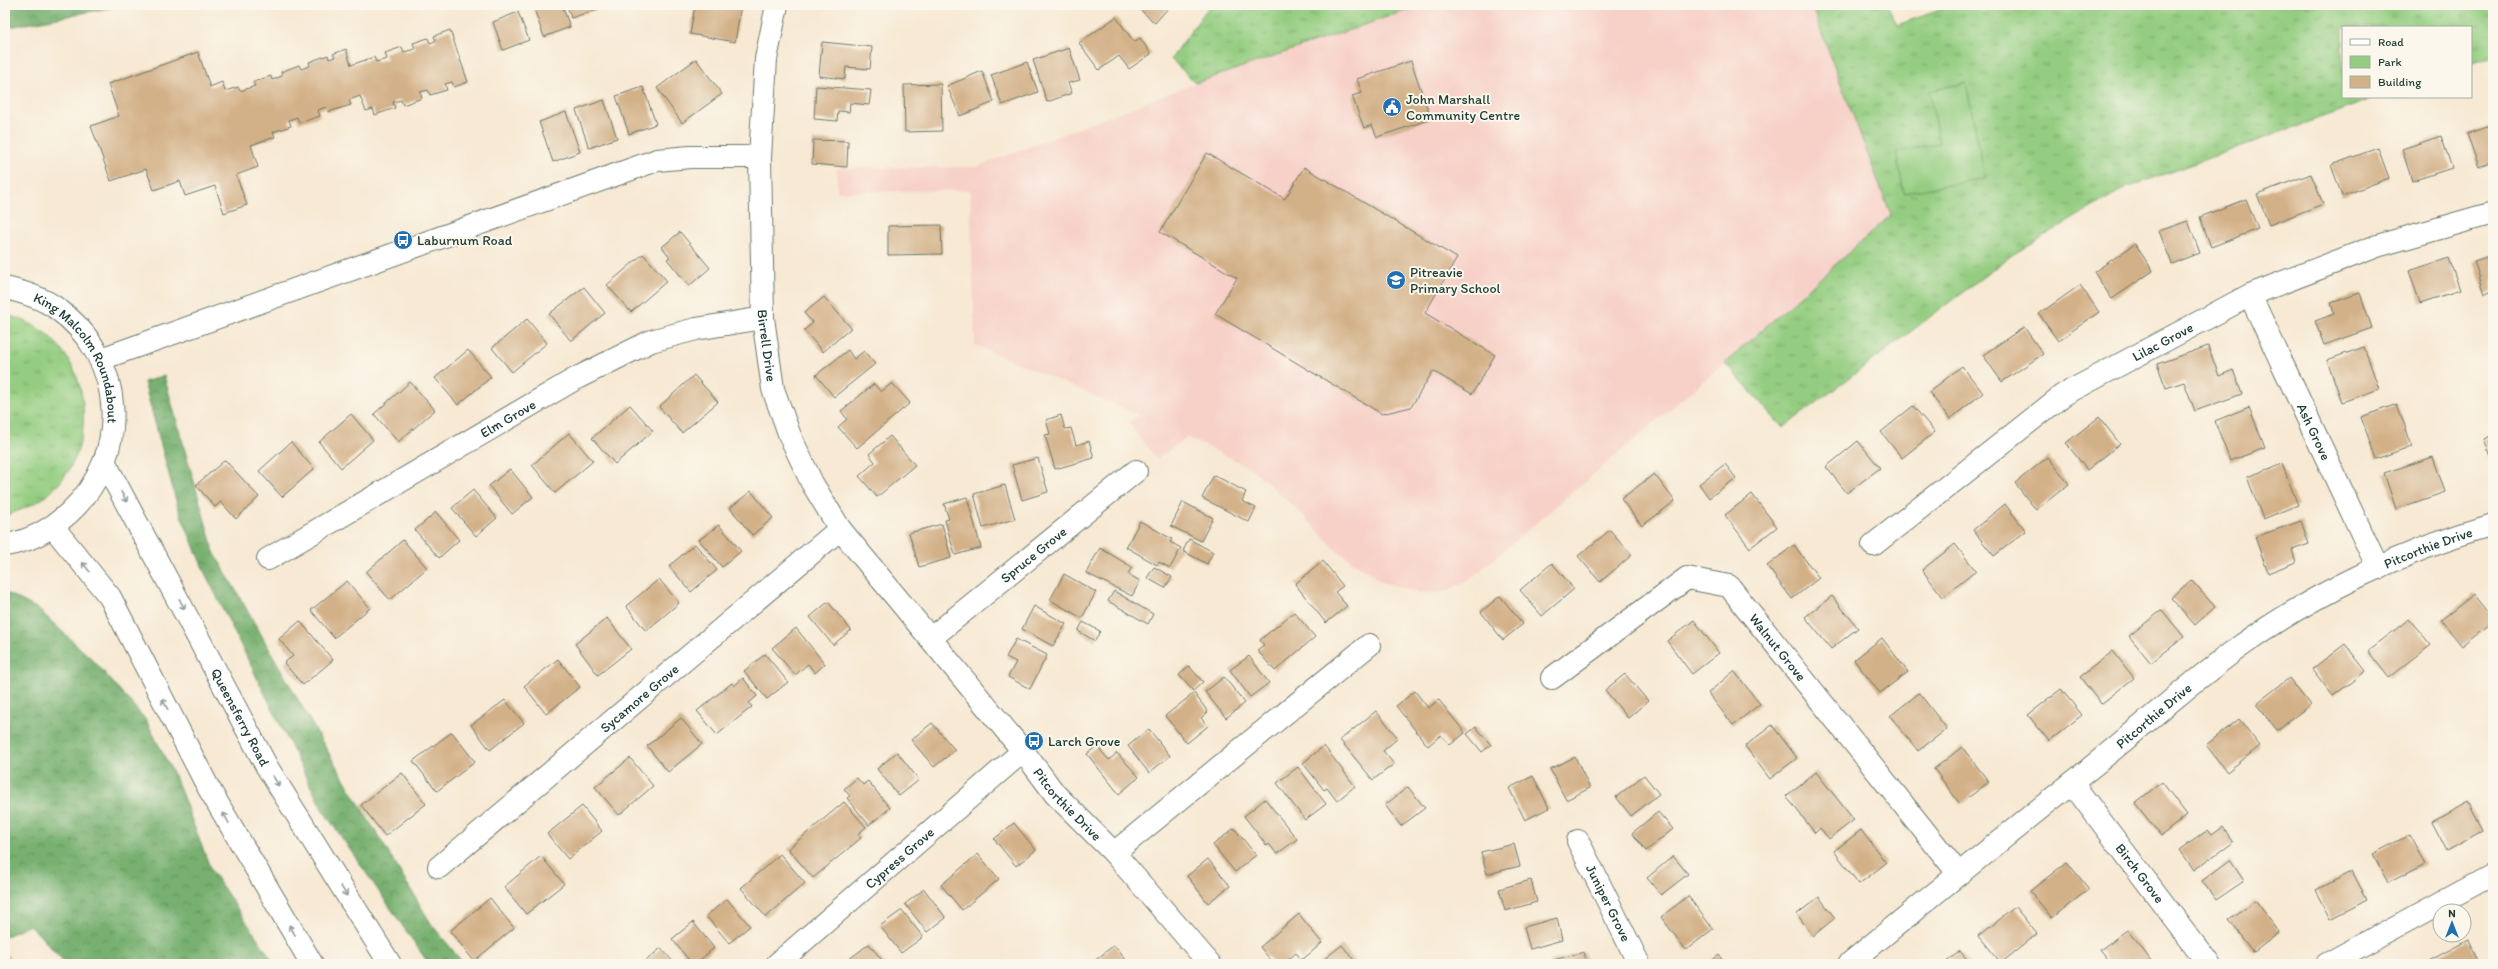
<svg xmlns="http://www.w3.org/2000/svg" width="2498" height="969" font-family="Itim,sans-serif">
	<style>
		.built { fill: #f7d1c8 }
		.grass { fill: url(#grass-tufts); stroke: #5a855a }
		.forest { fill: url(#forest-crowns); stroke: #4b7652 }
		.park { fill: #94cd81; stroke: #5a855a }
		.building { fill: #d3b188 }
		.lines { fill: none; stroke-linecap: round; stroke-linejoin: round }
		.minor-casing { stroke: #6b796c; stroke-width: 24 }
		.primary-casing { stroke: #6b796c; stroke-width: 24 }
		.minor { stroke: #fff; stroke-width: 22 }
		.primary { stroke: #fff; stroke-width: 22 }
		.oneway { stroke: #8f9e9a }
		.labels { text-anchor: middle; dominant-baseline: central; stroke-width: 4; stroke-linejoin: round; paint-order: stroke }
		.poi-label { font-size: 14px; fill: #1f3d34; stroke: #fbf7ec; text-anchor: start }
		.street-label { font-size: 14px; fill: #1f3d34; stroke: #fbf7ec }
	</style>
	<defs>
		<pattern id="grass-tufts" width="24" height="20" patternUnits="userSpaceOnUse"><rect width="24" height="20" fill="#94cd81"/><path d="M3 7l-1-3M5 7V3M7 7l1-3M15 17l-1-3M17 17v-4M19 17l1-3" fill="none" stroke="#78a86a"/></pattern>
		<pattern id="forest-crowns" width="20" height="18" patternUnits="userSpaceOnUse"><rect width="20" height="18" fill="#77b06f"/><path d="M2 6a3 3 0 1 1 6 0M12 15a3 3 0 1 1 6 0" fill="none" stroke="#61905c"/></pattern>
	</defs>
	<rect width="100%" height="100%" fill="#fbf7ec"/>
	<filter id="ink" filterUnits="userSpaceOnUse"><feTurbulence type="fractalNoise" baseFrequency=".025" numOctaves="2"/><feDisplacementMap in="SourceGraphic" scale="8" xChannelSelector="R" yChannelSelector="G"/><feConvolveMatrix kernelMatrix="1 2 1 2 8 2 1 2 1" color-interpolation-filters="sRGB"/></filter>
	<filter id="wash" filterUnits="userSpaceOnUse"><feTurbulence type="fractalNoise" baseFrequency=".012" numOctaves="4" result="noise"/><feDisplacementMap in="SourceGraphic" scale="16" xChannelSelector="R" yChannelSelector="G"/><feGaussianBlur stdDeviation="0.9" result="paint"/><feColorMatrix in="noise" values="0 0 0 0 0 0 0 0 0 0 0 0 0 0 0 0 0 1.4 0 .05"/><feComposite in="paint" operator="in"/></filter>
	<g filter="url(#wash)">
		<rect width="100%" height="100%" fill="#f7e9d3"/>
		<path class="built" d="M1422,5H1811L1891,215L1720,367L1469,580L1445,592L1418,593L1382,582L1336,550L1303,515L1251,468L1187,437L1157,459L1128,423L1139,415L975,345L970,190L837,192V168L976,167L1196,83Z"/>
		<path class="grass" d="M1210,5H1422L1196,83L1171,59Z
			M1811,5H1887L1897,25L1954,5H2493V56L2471,64V27H2343V97H2378L2123,189L2012,255L1783,428L1725,363L1891,215Z
			M5,315C80,329 107,424 61,481C47,500 26,508 5,516Z"/>
		<path class="forest" d="M5,5H125L5,28Z
			M164,376L214,552L328,752L432,925L464,964H429L322,809L205,573L178,508L144,382Z
			M5,592L38,609L94,661L146,720L176,779L211,870L275,964H66L30,925L5,937Z"/>
		<path class="park" d="M1966,83L1985,178L1904,193L1896,152L1939,144L1929,91Z"/>
		<g id="blocks">
			<path class="building" d="M536,5H562L570,27L544,37L533,6Z
				M567,5H610L571,18Z
				M695,5H741L735,42L690,34Z
				M1135,5H1171L1155,23Z
				M518,12L529,40L503,50L493,22Z
				M1116,17L1134,42L1140,38L1151,54L1129,69L1119,56L1099,70L1079,43Z
				M450,30L468,82L454,87L452,82L445,84L447,90L430,95L428,90L420,92L422,98L403,105L401,100L393,102L395,108L375,115L373,109L366,111L360,96L349,100L351,105L328,112L326,107L318,110L320,116L299,123L297,117L289,120L291,126L273,132L275,137L251,145L258,167L236,175L247,205L224,213L215,186L185,196L180,181L154,190L146,169L111,181L91,126L119,116L108,84L198,52L210,87L222,82L225,91L238,87L240,91L255,86L253,82L271,76L272,80L282,76L281,72L299,65L301,69L310,66L309,62L328,55L329,59L335,57L333,54L346,49L351,65L374,57L376,62L387,59L385,53L402,47L404,52L415,49L413,43L428,38L430,43L436,41L434,36Z
				M822,42L872,47L870,69L846,67L845,79L819,76Z
				M1069,48L1080,80L1068,83L1072,93L1047,102L1033,60Z
				M696,59L722,94L682,123L657,88Z
				M1411,61L1431,119L1377,137L1372,125L1364,128L1352,96L1362,93L1357,79Z
				M1027,62L1038,92L1002,105L991,75Z
				M982,71L994,102L960,116L947,86Z
				M941,84L942,131L905,132L904,85Z
				M816,86L871,90L869,105L850,103L849,112L838,111L837,121L814,119Z
				M643,87L656,124L629,134L616,96Z
				M604,100L617,138L589,148L576,110Z
				M566,112L580,152L553,162L539,122Z
				M2493,125V161L2479,167L2467,134Z
				M2441,136L2452,168L2412,181L2402,149Z
				M813,140L848,141L847,167L812,164Z
				M2378,148L2389,178L2342,196L2331,165Z
				M1207,153L1285,199L1304,167L1457,258L1425,313L1495,355L1472,394L1433,371L1411,407L1382,414L1215,314L1237,278L1160,232Z
				M2311,174L2323,204L2269,225L2257,194Z
				M2246,199L2258,229L2211,247L2200,217Z
				M2188,221L2200,253L2172,264L2159,231Z
				M941,225L942,254L888,255V226Z
				M680,232L710,268L689,286L667,259L670,257L662,247Z
				M2135,244L2153,271L2112,299L2094,272Z
				M643,254L667,281L631,312L607,285Z
				M2493,255V291L2485,294L2474,261Z
				M2449,258L2460,290L2420,303L2409,271Z
				M2080,285L2099,312L2058,341L2039,314Z
				M584,287L605,313L571,341L549,314Z
				M2360,293L2372,328L2324,345L2315,321L2334,314L2331,303Z
				M824,297L851,328L823,352L804,330L813,323L804,313Z
				M527,319L547,343L512,372L492,348Z
				M2024,327L2043,354L2002,382L1983,355Z
				M2208,346L2219,376L2233,370L2242,394L2195,411L2184,382L2166,388L2157,364Z
				M2364,347L2379,389L2342,402L2327,360Z
				M468,350L491,377L458,405L435,378Z
				M848,350L854,359L864,351L875,364L834,397L816,375Z
				M1962,366L1983,393L1950,419L1929,392Z
				M694,375L718,402L682,433L659,407Z
				M410,382L435,410L398,442L374,414Z
				M892,383L910,403L857,448L838,427L847,419L841,411L874,384L881,392Z
				M2397,404L2412,446L2376,459L2361,417Z
				M630,405L653,431L615,464L592,438Z
				M1913,406L1935,432L1902,458L1881,432Z
				M2249,407L2265,448L2230,461L2215,421Z
				M351,414L373,440L341,468L319,442Z
				M1061,415L1065,429L1071,428L1076,445L1089,441L1094,458L1055,469L1045,435L1050,434L1046,420Z
				M2099,417L2120,444L2087,470L2066,443Z
				M569,433L593,461L555,493L532,465Z
				M2493,435V461L2484,439Z
				M890,436L915,465L877,497L859,476L875,462L869,454Z
				M1858,441L1880,468L1847,493L1826,467Z
				M291,442L314,469L282,497L259,471Z
				M2048,457L2069,484L2036,510L2015,483Z
				M2433,457L2445,492L2396,509L2384,473Z
				M1038,458L1048,492L1022,500L1012,465Z
				M225,460L259,497L236,519L221,502L215,507L196,485Z
				M1725,464L1736,478L1709,498L1699,484Z
				M2282,464L2298,505L2263,519L2247,477Z
				M510,469L533,497L512,514L489,486Z
				M1654,474L1675,501L1642,526L1621,499Z
				M1214,475L1246,492L1242,501L1256,508L1249,522L1202,498Z
				M1005,485L1015,519L983,528L974,494Z
				M473,490L497,518L476,536L452,508Z
				M751,491L773,518L752,535L730,508Z
				M1752,494L1777,527L1750,548L1725,515Z
				M967,497L981,548L955,555L945,520L949,519L944,504Z
				M1183,502L1213,518L1201,541L1171,526Z
				M2005,504L2026,531L1994,556L1973,530Z
				M436,512L459,540L439,558L415,530Z
				M1140,521L1172,539L1170,542L1181,548L1170,568L1159,562L1157,565L1126,547Z
				M2301,521L2309,544L2292,550L2296,562L2268,573L2255,537Z
				M942,524L951,558L919,567L909,533Z
				M719,525L741,551L722,567L699,540Z
				M1610,530L1632,555L1600,582L1578,556Z
				M1189,539L1213,552L1207,564L1183,551Z
				M403,540L427,568L390,600L366,572Z
				M695,544L717,570L691,592L669,566Z
				M1955,544L1976,571L1943,597L1922,570Z
				M1794,545L1819,578L1792,599L1767,566Z
				M1100,548L1132,567L1128,574L1140,581L1132,596L1086,573Z
				M1323,561L1343,586L1335,592L1347,606L1326,623L1295,584Z
				M1552,563L1574,589L1542,616L1520,590Z
				M1154,567L1172,577L1165,588L1147,578Z
				M1064,574L1096,592L1082,618L1050,600Z
				M659,579L679,603L646,631L626,606Z
				M2191,580L2215,607L2195,625L2171,598Z
				M347,581L370,608L334,638L311,610Z
				M1114,591L1153,614L1148,624L1108,601Z
				M2474,594L2493,618V622L2462,646L2441,620Z
				M1500,596L1523,624L1503,640L1481,612Z
				M1832,596L1858,628L1831,649L1805,617Z
				M828,602L851,630L833,645L810,617Z
				M1034,606L1066,624L1053,646L1022,629Z
				M2162,610L2184,637L2151,663L2129,636Z
				M1294,612L1315,637L1275,671L1257,650L1264,645L1260,640Z
				M607,618L631,649L598,675L575,644Z
				M2409,619L2431,645L2389,678L2368,651Z
				M1694,620L1719,653L1692,674L1667,641Z
				M300,621L333,660L303,685L284,663L293,656L279,639Z
				M1083,622L1100,631L1095,641L1078,631Z
				M796,628L825,664L815,673L808,664L795,675L772,648Z
				M1882,638L1908,672L1880,693L1854,660Z
				M1016,639L1047,655L1030,689L1008,677L1016,662L1006,657Z
				M2345,644L2366,671L2333,696L2312,669Z
				M2113,651L2134,678L2101,704L2080,677Z
				M765,654L788,682L767,699L744,671Z
				M1249,656L1269,683L1250,697L1230,670Z
				M558,659L580,687L546,714L524,686Z
				M1189,666L1203,682L1193,691L1179,675Z
				M1734,671L1760,704L1733,725L1708,693Z
				M1625,674L1648,701L1628,718L1605,690Z
				M1224,677L1245,703L1226,718L1205,692Z
				M743,678L757,696L749,703L752,707L717,735L697,711L732,683L734,686Z
				M2289,678L2310,705L2277,730L2256,704Z
				M2061,689L2082,715L2049,741L2028,715Z
				M1415,691L1428,708L1439,700L1465,733L1450,745L1441,735L1428,746L1396,706Z
				M1194,693L1208,712L1201,718L1208,726L1187,743L1165,716Z
				M1919,693L1947,729L1918,751L1890,716Z
				M505,700L524,723L490,750L471,725Z
				M1376,711L1398,738L1383,751L1394,764L1373,780L1340,740Z
				M681,718L702,744L668,772L647,746Z
				M2239,719L2260,746L2227,772L2206,745Z
				M932,723L955,750L934,767L911,740Z
				M1772,725L1797,758L1770,779L1745,746Z
				M1476,727L1491,745L1482,752L1467,734Z
				M1149,729L1170,756L1149,773L1128,746Z
				M452,732L475,762L437,791L413,761Z
				M1097,746L1109,760L1117,753L1139,777L1119,794L1087,754Z
				M1324,746L1355,786L1337,801L1327,788L1324,790L1303,763Z
				M1962,747L1989,782L1960,804L1934,769Z
				M897,752L919,780L899,796L877,769Z
				M1575,757L1590,788L1566,800L1550,769Z
				M630,758L653,786L619,815L595,787Z
				M1298,767L1326,804L1305,820L1277,783Z
				M1816,772L1854,820L1829,839L1820,828L1815,833L1786,796Z
				M402,773L426,804L385,836L361,805Z
				M1644,775L1659,794L1631,816L1616,797Z
				M1533,776L1549,808L1525,820L1509,788Z
				M857,778L863,785L868,781L890,808L869,825L847,798L850,796L844,789Z
				M2162,782L2187,815L2161,836L2135,803Z
				M1408,787L1425,808L1401,826L1385,805Z
				M1265,799L1297,839L1277,854L1269,844L1267,846L1244,816Z
				M844,802L866,827L858,834L861,838L813,878L788,849Z
				M2468,802L2483,831L2447,851L2432,822Z
				M582,806L602,831L568,859L547,834Z
				M1658,812L1673,829L1646,851L1632,833Z
				M1014,823L1036,850L1016,866L994,839Z
				M2223,827L2233,842L2194,870L2180,850L2208,830L2212,835Z
				M1234,828L1256,855L1235,872L1213,845Z
				M1861,830L1886,863L1859,884L1834,851Z
				M2409,835L2425,864L2388,883L2373,854Z
				M1514,844L1520,866L1487,874L1481,852Z
				M780,854L805,883L766,917L741,888Z
				M978,854L999,879L962,910L941,885Z
				M541,856L564,884L526,914L504,887Z
				M1673,856L1688,874L1661,895L1647,878Z
				M1208,859L1230,886L1208,903L1187,876Z
				M2230,860L2244,881L2216,900L2202,881Z
				M2067,862L2089,889L2052,918L2030,891Z
				M2352,871L2367,900L2331,919L2316,890Z
				M1531,880L1537,902L1505,911L1499,889Z
				M924,889L946,918L927,932L905,904Z
				M1688,896L1713,929L1686,950L1661,917Z
				M1819,897L1835,918L1813,936L1797,914Z
				M490,898L514,928L474,961L450,931Z
				M727,899L750,926L729,943L706,916Z
				M2255,900L2280,932L2254,952L2229,920Z
				M2015,907L2037,934L2001,963L1979,936Z
				M902,910L923,937L901,953L880,926Z
				M1299,914L1322,943L1302,960L1296,953L1283,964H1274L1260,947Z
				M1557,918L1562,940L1530,949L1524,927Z
				M693,922L714,948L695,964H692L672,939Z
				M2127,930L2141,947L2153,964H2111L2100,950Z
				M2468,940L2480,964H2431L2429,961Z
				M869,944L885,964H851L848,960Z
				M1114,945L1129,964H1091Z
				M1342,945L1357,964H1318Z
				M661,948L675,964H642Z
				M1960,951L1971,964H1944Z
				M1584,952L1587,964H1550L1549,961Z
				M8,955L11,964H5V956Z
				M1719,955L1725,964H1707Z"/>
		</g>
	</g>
	<g filter="url(#ink)">
		<use href="#blocks" fill-opacity="0" stroke="#6b796c" stroke-width="1"/>
		<g class="lines">
			<defs>
				<g id="minor">
					<path id="s1" d="M777,5L766,59L760,157L763,318L773,389L790,436L812,483L840,529L1023,751L1055,794L1114,853L1210,964"/>
					<path id="s2" d="M2250,295L2378,568"/>
					<path d="M101,359L657,160L690,157H760"/>
					<path id="s3" d="M1873,545L2063,395L2250,295L2377,246L2493,213"/>
					<path id="s4" d="M268,559L575,379L651,341L696,329L763,318"/>
					<path id="s5" d="M931,638L1136,471"/>
					<path id="s6" d="M1552,678L1687,578L1729,586L1958,873"/>
					<path id="s7" d="M2072,783L2209,964"/>
					<path id="s8" d="M1578,841L1639,964"/>
					<path d="M1114,853L1369,645"/>
					<path id="s9" d="M439,867L840,529"/>
					<path id="s10" d="M777,964L1023,751"/>
					<path id="s11" d="M1849,964C1928,898 2008,834 2088,770C2138,730 2186,686 2238,648C2314,593 2403,551 2493,525"/>
					<path d="M2327,964L2493,874"/>
				</g>
				<g id="primary">
					<path id="s12" d="M5,288C23,292 41,297 56,308C126,357 132,455 69,513C51,529 29,542 5,545"/>
					<path id="s13" d="M105,463L267,767L390,964"/>
					<path d="M53,527L110,597L208,787L312,964"/>
				</g>
			</defs>
			<use href="#minor" class="minor-casing"/>
			<use href="#primary" class="primary-casing"/>
			<use href="#minor" class="minor"/>
			<use href="#primary" class="primary"/>
		</g>
		<defs><path id="oneway-shaft" d="M-6 0H5M1.5-3L5.5 0L1.5 3" fill="none" stroke-width="1.6" stroke-linecap="round" stroke-linejoin="round"/></defs>
		<g class="oneway">
			<use href="#oneway-shaft" transform="translate(124 497) rotate(61)"/>
			<use href="#oneway-shaft" transform="translate(86 567) rotate(-129)"/>
			<use href="#oneway-shaft" transform="translate(182 604) rotate(62)"/>
			<use href="#oneway-shaft" transform="translate(165 704) rotate(-117)"/>
			<use href="#oneway-shaft" transform="translate(276 781) rotate(58)"/>
			<use href="#oneway-shaft" transform="translate(226 818) rotate(-120)"/>
			<use href="#oneway-shaft" transform="translate(344 891) rotate(58)"/>
			<use href="#oneway-shaft" transform="translate(292 930) rotate(-120)"/>
		</g>
	</g>
	<defs>
		<symbol id="civic-disc" viewBox="-11 -11 22 22"><circle r="9.5" fill="#1f6fb2" stroke="#fbf7ec"/><path d="M-.6-6.5H3V-4.5H.6V-3L4-1V1h2V6H-6V1h2V-1L-.6-3ZM-1.2 2.5V6h2.4V2.5Z" fill="#fff"/></symbol>
		<symbol id="bus-disc" viewBox="-11 -11 22 22"><circle r="9.5" fill="#1f6fb2" stroke="#fbf7ec"/><path d="M-5-6H5V4H4V6H2V4H-2V6H-4V4H-5ZM-3.5-4V0h7V-4ZM-3.5 1.2v1.5H-2V1.2ZM2 1.2v1.5H3.5V1.2Z" fill="#fff"/></symbol>
		<symbol id="school-disc" viewBox="-11 -11 22 22"><circle r="9.5" fill="#1f6fb2" stroke="#fbf7ec"/><path d="M0-5L7-2L0 1L-7-2ZM-4 1L0 2.5L4 1V4Q0 6-4 4Z" fill="#fff"/></symbol>
	</defs>
	<g fill-rule="evenodd">
		<use href="#civic-disc" x="1381" y="96" width="22" height="22"/>
		<use href="#bus-disc" x="392" y="229" width="22" height="22"/>
		<use href="#school-disc" x="1385" y="269" width="22" height="22"/>
		<use href="#bus-disc" x="1023" y="730" width="22" height="22"/>
	</g>
	<g class="labels">
		<g class="poi-label">
			<text x="1406" y="99">John Marshall<tspan x="1406" dy="16">Community Centre</tspan></text>
			<text x="417" y="240">Laburnum Road</text>
			<text x="1410" y="272">Pitreavie<tspan x="1410" dy="16">Primary School</tspan></text>
			<text x="1048" y="741">Larch Grove</text>
		</g>
		<g class="street-label">
			<text stroke="none"><textPath href="#s3" startOffset="355">Lilac Grove</textPath></text>
			<text stroke="none"><textPath href="#s1" startOffset="342">Birrell Drive</textPath></text>
			<text stroke="none"><textPath href="#s12" startOffset="110">King Malcolm Roundabout</textPath></text>
			<text stroke="none"><textPath href="#s4" startOffset="278">Elm Grove</textPath></text>
			<text stroke="none"><textPath href="#s2" startOffset="151">Ash Grove</textPath></text>
			<text stroke="none"><textPath href="#s11" startOffset="717">Pitcorthie Drive</textPath></text>
			<text stroke="none"><textPath href="#s5" startOffset="132">Spruce Grove</textPath></text>
			<text stroke="none"><textPath href="#s6" startOffset="289">Walnut Grove</textPath></text>
			<text stroke="none"><textPath href="#s9" startOffset="262">Sycamore Grove</textPath></text>
			<text stroke="none"><textPath href="#s13" startOffset="288">Queensferry Road</textPath></text>
			<text stroke="none"><textPath href="#s11" startOffset="393">Pitcorthie Drive</textPath></text>
			<text stroke="none"><textPath href="#s1" startOffset="899">Pitcorthie Drive</textPath></text>
			<text stroke="none"><textPath href="#s10" startOffset="162">Cypress Grove</textPath></text>
			<text stroke="none"><textPath href="#s7" startOffset="113">Birch Grove</textPath></text>
			<text stroke="none"><textPath href="#s8" startOffset="69">Juniper Grove</textPath></text>
		</g>
	</g>
	<rect width="2498" height="969" fill="none" stroke="#fbf7ec" stroke-width="20"/>
	<rect x="2342" y="26" width="130" height="72" fill="#fbf7ec" stroke="#a3ada2"/>
	<rect x="2350" y="39" width="20" height="6" fill="#ffffff" stroke="#a3ada2"/>
	<text x="2378" y="46" font-size="12" fill="#1f3d34">Road</text>
	<rect x="2350" y="56" width="20" height="12" fill="#94cd81" stroke="#a3ada2"/>
	<text x="2378" y="66" font-size="12" fill="#1f3d34">Park</text>
	<rect x="2350" y="76" width="20" height="12" fill="#d3b188" stroke="#a3ada2"/>
	<text x="2378" y="86" font-size="12" fill="#1f3d34">Building</text>
	<g transform="translate(2452 923)"><circle r="19" fill="#fbf7ec" stroke="#a3ada2"/>
	<path d="M0-3L7 15L0 10L-7 15Z" fill="#1f6fb2"/>
	<text y="-6" font-size="11" font-weight="bold" text-anchor="middle" fill="#1f3d34">N</text>
	</g>
</svg>
